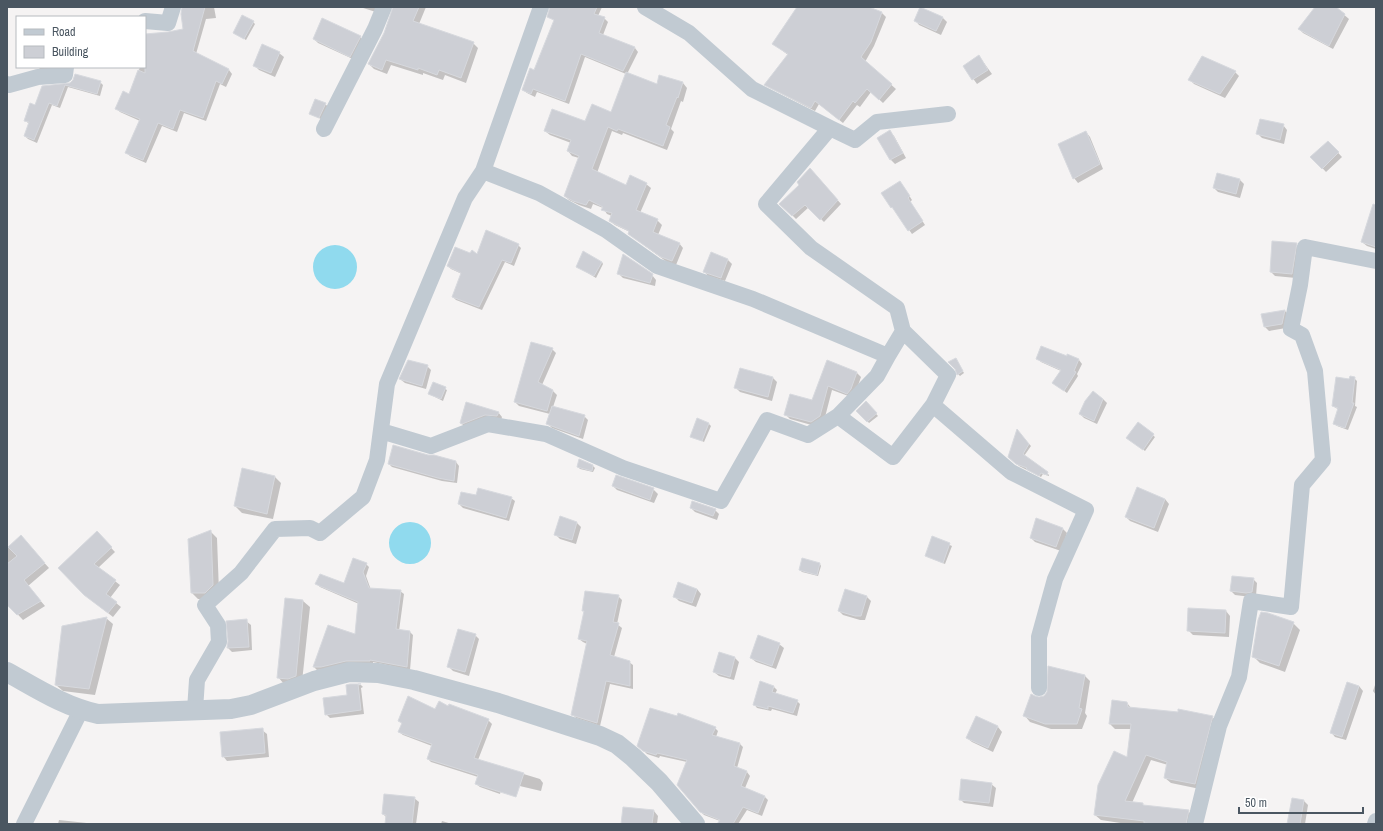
<svg xmlns="http://www.w3.org/2000/svg" width="1383" height="831" font-family="'Archivo Narrow',sans-serif">
	<style>
		.water { fill: #90daee }
		.shadow { fill: #0003 }
		.building { fill: #cdcfd5; stroke: #d7d9de }
		.lines { fill: none; stroke-linecap: round; stroke-linejoin: round }
		.minor { stroke: #c1cad2; stroke-width: 16 }
		.tertiary { stroke: #c1cad2; stroke-width: 20 }
	</style>
	<rect width="100%" height="100%" fill="#f5f3f3"/>
	<path class="water" d="M313 267a22 22 0 1 1 44 0a22 22 0 1 1-44 0Z
		M389 543a21 21 0 1 1 42 0a21 21 0 1 1-42 0Z"/>
	<path class="shadow" d="M183,7H214L216,18L206,19L196,54L229,70L232,74L226,87L220,84L206,121L184,113L177,132L162,126L146,163L130,156L127,153L140,121L120,112L117,109L130,95L140,67H145V35L184,30Z
		M360,7H382L379,13Z
		M394,7H426L419,24L473,43L478,48L466,83L445,75L443,80L423,73V75L391,65L387,74L374,69L369,64L385,33Z
		M578,7H602L598,16L604,18L608,22L603,35L635,48L638,52L627,74L657,86L683,83L687,88L683,102L681,101L671,129L674,132L667,150L623,133L622,135L612,131L597,173L626,187L646,184L651,188L640,213L657,220L662,225L658,235L679,243L683,248L676,265L667,262L634,238L629,234L630,232L615,225L610,221L612,216L607,214L603,208L593,204L591,209L579,205L569,200L565,196L579,158L572,156L568,151L571,143L550,135L545,131L585,122L611,113L626,74L585,57L569,104L537,92L535,97L527,93L523,90Z
		M798,7H867L882,13L886,17L874,46L865,62L896,89L883,103L871,92L860,107L857,105L843,123L819,104L815,111L770,88L766,84L788,55L774,44Z
		M1316,7H1335L1349,19L1333,49L1303,33L1299,29Z
		M921,8L943,18L947,22L941,35L919,25L915,20Z
		M253,22L255,24L246,40L234,33Z
		M360,37L364,41L355,60L318,43L314,39Z
		M279,53L284,57L275,77L259,70L255,66Z
		M979,56L992,74L977,84L964,66Z
		M38,67H63L42,71Z
		M1235,72L1239,76L1225,98L1194,84L1190,80Z
		M100,82L103,85L100,96L68,87L60,108L52,105L37,143L28,139L25,136L29,124L25,120L35,106L42,87Z
		M315,100L328,106L321,119L310,114Z
		M1283,125L1287,130L1284,144L1262,138L1258,134Z
		M890,132L894,136L906,158L895,164L891,160L879,138Z
		M1086,132L1090,137L1103,169L1078,183L1074,178L1059,145Z
		M1328,142L1342,157L1326,172L1312,157Z
		M814,173L841,204L824,222L809,207L796,219L781,204Z
		M1240,180L1244,184L1240,198L1218,192L1214,188Z
		M903,186L912,200L910,202L925,225L912,234L883,193Z
		M1376,210V249L1367,246L1362,242Z
		M1273,242L1296,244L1300,248L1296,278L1275,276L1271,272Z
		M518,245L521,248L514,266L505,262L482,310L456,300L453,297L462,274L451,269L448,266L477,255Z
		M712,253L728,260L732,264L725,281L708,276L704,271Z
		M602,262L603,264L596,278L578,267Z
		M618,273L652,275L656,280L655,286L623,278Z
		M1285,311L1289,315L1286,328L1269,331L1265,327L1262,315Z
		M552,349L556,353L542,385L552,390L557,395L553,407L584,416L588,420L583,439L552,428L548,424L550,414L519,406L515,402Z
		M1068,355L1079,360L1082,364L1077,374L1078,376L1067,393L1053,383L1061,371L1041,362L1037,358L1067,357Z
		M957,361L964,373L960,376L958,374Z
		M828,362L857,373L861,377L855,394L851,397L832,390L824,421L815,426L790,419L785,414L812,401Z
		M427,366L431,370L426,389L405,383L400,379Z
		M773,378L777,382L772,401L740,392L736,388Z
		M1354,378L1357,381L1355,406L1357,407L1348,430L1337,426L1334,423L1339,410L1333,406L1350,380Z
		M434,383L447,390L443,401L429,394Z
		M1103,399L1107,403L1097,424L1084,418L1080,414Z
		M866,403L878,416L869,423L858,411Z
		M466,404L498,412L502,417L501,420L465,427L461,423Z
		M709,424L711,426L704,442L691,436Z
		M1138,424L1155,437L1145,451L1129,439Z
		M1017,431L1031,446L1024,456L1047,473L1049,475V476L1043,474L1041,477L1019,466L1009,456Z
		M428,456L456,462L459,466L457,483L442,481L392,467L389,464Z
		M593,466L595,468L593,472L580,469L578,467Z
		M275,477L281,483L273,519L242,513L235,506Z
		M613,486L653,489L658,494L654,503L617,490Z
		M477,496L511,498L515,501L509,521L463,508L459,504Z
		M1165,499L1169,504L1158,532L1130,521L1126,517Z
		M691,508L715,510L719,514L717,520L695,512Z
		M560,518L577,523L581,527L576,544L560,539L555,534Z
		M1063,529L1067,533L1061,551L1035,542L1031,538Z
		M210,531L217,538L219,592L211,599H198L192,593Z
		M97,533L115,552L98,568L120,585L110,598L121,607L113,617L90,599Z
		M21,537L49,568L28,586L45,606L23,620L7,603V549Z
		M933,538L952,546L945,564L928,557Z
		M366,564L369,567L366,576L371,590L400,591L404,594L399,631L410,632L413,635L410,670L373,662V664L317,670L314,667L329,626L356,636L359,604L320,587L317,584H344Z
		M820,564L821,566L818,576L802,572L800,570Z
		M1253,579L1257,583L1256,596L1251,597L1235,595L1231,591Z
		M697,589L701,594L696,607L679,601L674,596Z
		M846,590L867,597L871,601L865,620H860L843,615L839,611Z
		M618,596L622,600L617,624L622,628L614,657L629,662L633,665V689L610,684L600,726L576,718L572,714L587,644L583,642L579,639Z
		M286,599L303,601L310,607L302,682L284,684L278,677Z
		M1226,611L1230,616L1229,637L1193,635L1188,630Z
		M106,618L113,624L95,695L63,691L56,685Z
		M246,621L251,625L252,650L232,652L228,648Z
		M1293,623L1300,630L1285,672L1260,663L1253,656Z
		M475,635L479,639L469,676L453,671L449,667Z
		M779,644L784,648L776,669L756,662L751,658Z
		M735,658L739,662L734,680L719,676L714,672Z
		M1085,676L1090,681L1085,713L1087,716L1082,729H1051L1030,722L1025,716L1034,697H1045Z
		M1376,682V695L1373,691Z
		M361,685L363,687L361,688L364,714L330,718L326,714L348,696L347,686Z
		M773,686L777,690L775,694L797,701L800,704L797,716L772,709L771,711L757,708L754,704Z
		M1359,686L1363,691L1346,740L1335,737L1331,732Z
		M1127,703L1132,709L1212,717L1218,722L1200,789L1171,783L1165,778L1168,765L1151,760L1132,803L1142,804L1144,806L1188,811L1194,817L1192,824H1127L1101,820L1095,815L1128,758L1132,729H1115L1110,724Z
		M448,707L488,720L492,724L478,760L540,779L543,783L541,791L503,782L500,794L480,787L476,784L478,777L431,762L428,759L432,746L403,735L399,732L402,724L400,721Z
		M976,718L998,727L1002,732L993,752L972,742L967,738Z
		M715,728L718,731L716,737L740,744L743,747L737,768L747,772L750,776L745,788L765,797L768,800L762,816L747,810L738,824H718L720,821L704,815L700,811L687,762L660,756L659,758L647,754L639,746Z
		M262,730L267,734L269,757L227,761L223,756Z
		M991,784L996,788L993,807L964,803L960,799Z
		M414,798L419,802L416,824H386L387,818L383,814Z
		M1304,801L1308,805L1305,824H1288Z
		M654,811L658,816L657,824H622Z
		M59,820L96,824H58Z
		M442,821L452,824H441Z"/>
	<path class="building" d="M182,7H205L193,51L229,69L222,84L216,81L203,118L180,110L173,129L158,123L143,160L125,153L140,119L115,109L123,91L129,94L138,70L145,73V34L168,32L183,29L181,14Z
		M393,7H419L413,21L474,42L461,78L439,70L437,75L418,68V70L386,60L382,70L368,64L384,33Z
		M550,7H597L594,14L605,17L599,33L635,47L623,71L581,54L565,101L533,89L531,94L522,90L530,68L534,70L554,20L547,17Z
		M797,7H869L882,12L871,42L861,57L892,84L879,100L867,89L855,103L853,101L839,120L815,101L811,108L764,85L788,54L772,44Z
		M920,7L943,17L936,31L914,21Z
		M1315,7H1336L1345,14L1329,46L1298,29Z
		M242,15L254,21L244,39L233,33Z
		M322,18L361,36L350,57L313,39Z
		M262,44L280,52L271,73L253,66Z
		M979,55L988,70L972,80L963,66Z
		M1202,56L1236,71L1220,94L1188,80Z
		M626,72L657,84L659,75L683,82L678,98L677,97L666,125L670,127L663,146L618,129L617,131L608,127L592,169L626,185L630,175L647,183L636,210L658,219L653,232L680,243L672,261L661,257L628,234L629,231L609,221L612,213L601,210L603,207L589,200L586,205L573,201L564,196L579,156L567,151L571,140L544,131L552,109L585,121L592,104L611,112Z
		M75,74L101,81L97,94L65,85L57,106L49,103L34,140L24,136L29,122L24,121L30,103L35,105L42,86L70,83L73,80Z
		M315,99L326,103L319,118L309,114Z
		M1260,119L1284,124L1280,140L1256,134Z
		M890,130L903,153L890,160L877,138Z
		M1086,131L1100,164L1073,179L1058,144Z
		M1328,141L1339,152L1322,169L1310,157Z
		M810,168L838,200L820,220L805,205L792,216L779,204L799,185L797,182Z
		M1217,173L1240,179L1236,194L1213,188Z
		M900,181L910,196L908,198L923,221L908,231L892,207L891,208L881,193Z
		M1373,204L1376,205V247L1361,242Z
		M486,230L519,244L511,263L502,260L479,307L452,297L461,273L447,266L455,247L470,253L472,250L477,254Z
		M1272,241L1297,243L1292,274L1270,272Z
		M583,251L602,262L594,276L576,267Z
		M711,252L728,259L721,278L703,272Z
		M623,254L653,274L650,283L617,274Z
		M1285,310L1282,324L1264,327L1261,314Z
		M531,342L553,348L538,382L553,390L547,411L514,402Z
		M1041,346L1067,356V354L1079,359L1074,371L1076,372L1064,391L1052,383L1061,370L1036,359Z
		M956,358L963,371L957,375L955,369L948,362Z
		M408,360L428,365L422,386L399,379Z
		M827,360L857,372L851,389L847,394L828,386L820,416L811,422L784,415L790,394L812,400Z
		M740,368L773,377L768,397L734,388Z
		M1350,376L1355,377L1352,403H1354L1345,428L1333,424L1338,408L1332,406L1336,377L1349,379Z
		M433,382L446,387L441,399L428,394Z
		M1093,391L1103,399L1094,421L1079,414L1085,401Z
		M866,401L877,413L867,422L856,411Z
		M466,402L499,412L497,416L485,415L462,424L460,423Z
		M552,406L585,415L579,436L546,424Z
		M697,418L709,423L702,441L690,437Z
		M1138,422L1154,434L1143,450L1126,438Z
		M1017,429L1029,444L1023,454L1048,472L1047,475L1041,473L1039,476L1026,469L1027,468L1016,464L1008,457Z
		M393,445L428,455H434L456,461L454,481L438,478L388,464Z
		M579,459L593,465L592,471L577,467Z
		M242,468L275,476L267,514L234,506Z
		M616,475L654,488L650,500L612,486Z
		M1137,487L1165,499L1154,528L1125,517Z
		M478,488L512,497L506,518L458,504L461,492L476,495Z
		M692,501L716,509L713,516L690,508Z
		M560,516L577,522L572,540L554,535Z
		M1036,518L1063,528L1056,547L1030,538Z
		M211,530L213,585L205,593H191L188,539Z
		M97,531L112,547L94,564L116,580L106,594L117,602L108,613L84,595L58,568Z
		M21,535L45,563L24,580L41,601L17,615L7,605V564L17,556L8,547Z
		M932,536L950,543L943,563L925,556Z
		M353,558L367,563L363,572L369,588L401,590L396,629L410,631L407,667L370,660V661H346L321,667H313L328,625L355,634L358,602L315,584L320,574L344,583Z
		M802,558L820,563L817,575L799,570Z
		M1232,576L1254,578L1252,592L1246,593L1230,591Z
		M678,582L697,589L692,603L673,597Z
		M845,589L867,596L861,616H855L838,611Z
		M585,591L619,595L613,622L619,623L610,655L630,661V686L606,681L597,723L571,715L587,641L578,639L584,611H582Z
		M285,598L303,600L296,676L288,679L277,678Z
		M1188,608L1226,610L1225,633L1187,631Z
		M1261,612L1268,613L1294,622L1279,666L1252,657L1258,620Z
		M107,617L89,689L55,685L62,626Z
		M247,619L249,647L227,648L228,641L226,621Z
		M458,629L476,634L465,672L447,667Z
		M758,635L780,643L772,666L750,658Z
		M719,652L735,657L730,677L713,672Z
		M1048,666L1085,675L1079,708L1082,709L1077,724H1045L1023,716L1031,694L1035,696L1039,697L1044,696L1047,692Z
		M760,681L774,686L772,692L798,700L793,713L768,706V709L753,705Z
		M1347,682L1359,686L1342,737L1330,733Z
		M350,684H361H358L361,710L325,715L323,698L347,695L346,685Z
		M408,696L435,709L439,701L448,706L449,704L489,719L474,758L524,773L516,797L475,784L478,775L427,759L432,744L398,732L402,723L398,721Z
		M1112,700L1127,702L1128,707L1178,712V709L1213,716L1195,784L1164,778L1167,762L1146,755L1125,801L1143,803V805L1189,810L1186,824H1153L1144,823V821L1094,815L1098,785L1114,751L1127,757L1131,724H1109Z
		M650,708L677,716L678,713L716,727L712,735L740,743L734,766L747,771L741,786L765,796L758,813L743,807L733,824H717L720,820L700,812L677,785L687,760L657,753L656,755L643,751L637,746Z
		M976,716L998,726L988,748L966,738Z
		M263,728L265,753L222,757L220,732Z
		M961,779L992,783L989,803L959,800Z
		M384,794L415,797L412,824H385L386,815L382,814Z
		M1292,798L1304,800L1300,824H1287Z
		M623,807L654,810L652,824H621Z"/>
	<g class="lines">
		<path class="minor" d="M645,7L689,33L752,89L830,128
			M145,21L168,23L173,7
			M7,84L9,85L38,77L65,75L66,67
			M324,129L375,29L384,7
			M483,171L539,193L606,230L657,266L753,299L888,356L903,331L897,308L811,248L766,204L830,128L855,140L877,122L948,114
			M933,405L1011,472L1086,510L1055,579L1039,637V688
			M838,416L877,376L888,356
			M381,431L431,446L488,424L546,434L623,468L721,501L767,420L808,435L838,416L893,457L933,405L948,375L903,331
			M195,710L197,680L219,642L218,625L205,605L241,573L275,529L310,528L320,533L363,497L377,460L387,384L465,198L483,171L541,7
			M24,824L81,710
			M1195,824L1219,726L1239,677L1251,601L1291,607L1302,485L1323,460L1315,371L1302,335L1291,329L1300,285L1305,247L1376,261
			M1375,824L1376,821"/>
		<path class="tertiary" d="M7,672C36,688 65,707 98,714L231,709L251,705L314,681L349,672L378,673L414,680L498,703L600,736L617,744L633,757L659,782L695,824"/>
	</g>
	<rect width="1383" height="831" fill="none" stroke="#4a5661" stroke-width="16"/>
	<rect x="16" y="16" width="130" height="52" fill="#ffffff" stroke="#b7bbc0"/>
	<rect x="24" y="29" width="20" height="6" fill="#c1cad2" stroke="#b7bbc0"/>
	<text x="52" y="36" font-size="12" fill="#4a5661">Road</text>
	<rect x="24" y="46" width="20" height="12" fill="#cdcfd5" stroke="#b7bbc0"/>
	<text x="52" y="56" font-size="12" fill="#4a5661">Building</text>
	<path d="M1239 807v6h124v-6" fill="none" stroke="#4a5661" stroke-width="2"/>
	<text x="1245" y="807" font-size="12" fill="#4a5661" stroke="#ffffff" stroke-width="3" paint-order="stroke">50 m</text>
</svg>
